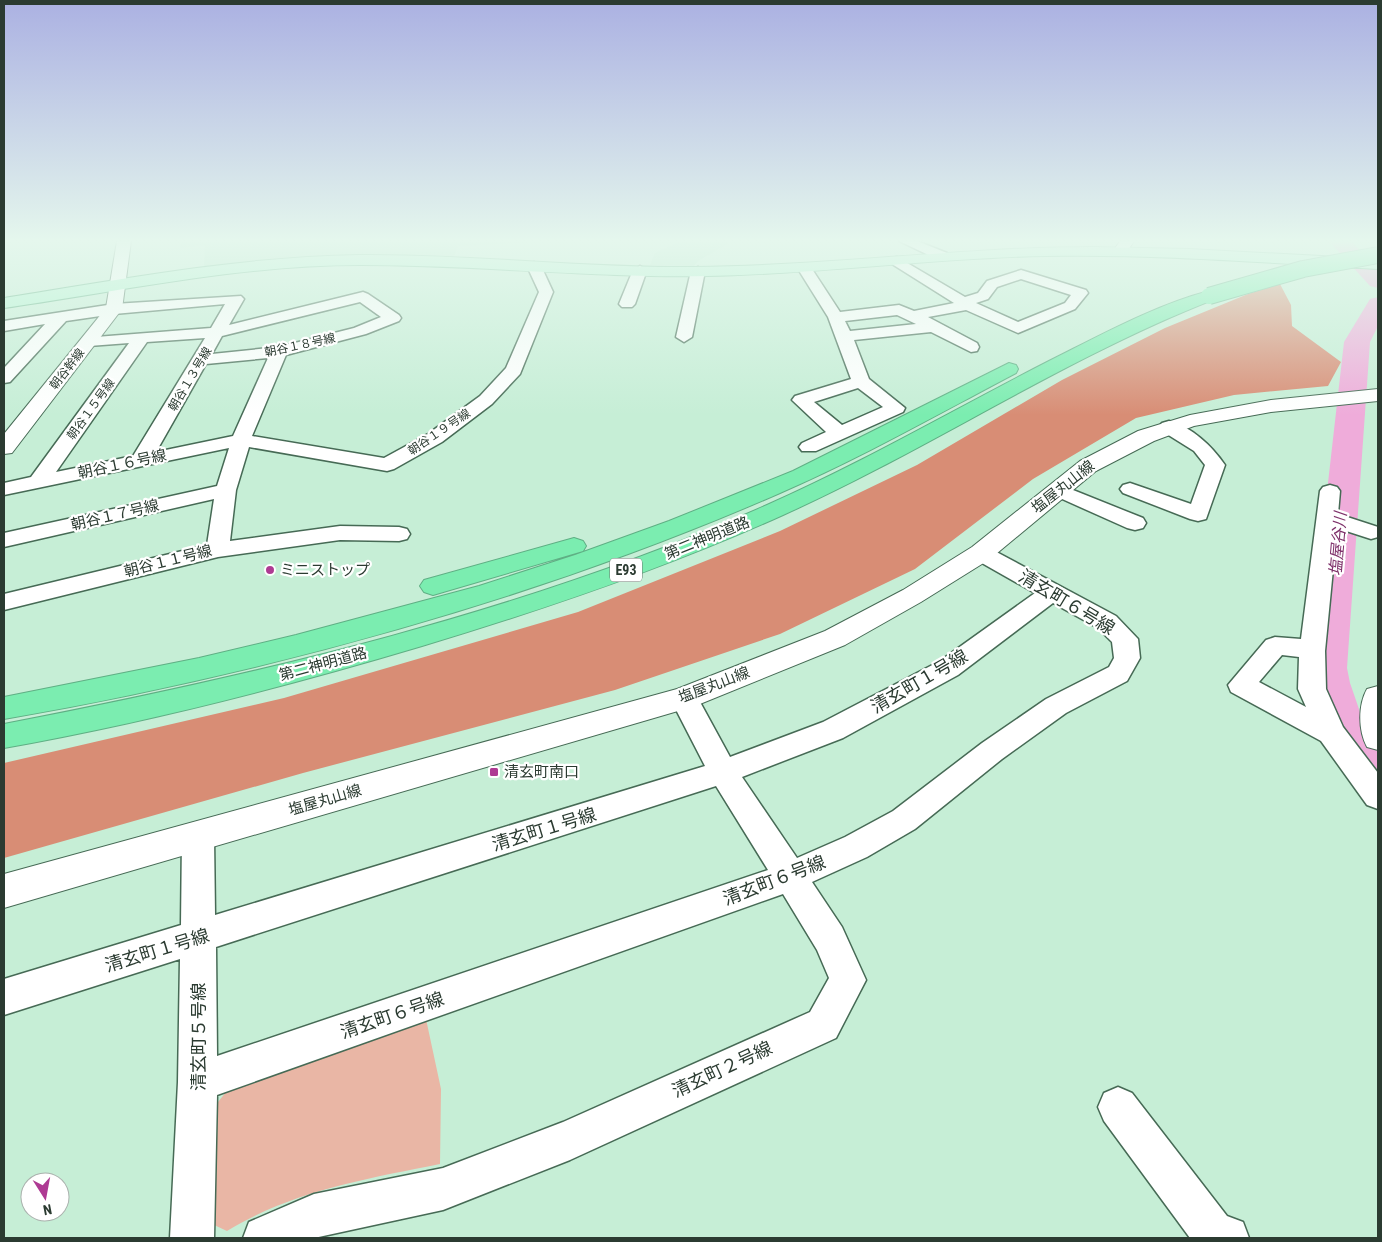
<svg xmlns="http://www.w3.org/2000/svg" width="1382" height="1242" font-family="'Roboto Condensed','Noto Sans JP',sans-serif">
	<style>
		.built { fill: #b5e6c9 }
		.green { fill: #e9b6a5 }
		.forest { fill: #d88d75 }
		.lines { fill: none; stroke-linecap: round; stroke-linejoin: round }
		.river { fill: #efacda; fill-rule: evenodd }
		.minor-casing { stroke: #466a55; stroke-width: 3 }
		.tertiary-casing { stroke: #466a55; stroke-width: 2 }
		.primary-casing { stroke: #5faf84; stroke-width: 2 }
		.motorway-casing { stroke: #5faf84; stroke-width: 2 }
		.minor { fill: #fff; fill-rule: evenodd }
		.tertiary { fill: #fff; fill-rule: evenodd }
		.primary { fill: #b0f4d0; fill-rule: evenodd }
		.motorway { fill: #7bedb0; fill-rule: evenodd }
		.motorway-bridge-casing { stroke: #5faf84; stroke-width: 18; stroke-linecap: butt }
		.motorway-bridge { stroke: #7bedb0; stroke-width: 16 }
		.poi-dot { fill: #ae3a93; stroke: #fff; stroke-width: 2 }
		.labels { text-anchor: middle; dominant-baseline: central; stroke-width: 4.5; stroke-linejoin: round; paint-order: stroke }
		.far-street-label { font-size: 12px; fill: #2b3b31; stroke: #fff }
		.shield { fill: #fff; stroke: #6b766f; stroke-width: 1 }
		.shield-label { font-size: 14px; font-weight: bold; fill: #2b3b31 }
		.street-label { font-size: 15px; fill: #2b3b31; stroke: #fff }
		.poi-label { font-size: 15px; fill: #2b3b31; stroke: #fff; text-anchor: start }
		.water-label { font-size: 16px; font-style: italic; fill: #7f326b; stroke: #fff }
		.near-street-label { font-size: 18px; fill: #2b3b31; stroke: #fff }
	</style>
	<rect width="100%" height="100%" fill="#c6eed6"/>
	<path class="built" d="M181,241H552L458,246L453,259L204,268L205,245L180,248Z
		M680,241H722L729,243L698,261L694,266L650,265L655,253Z"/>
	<path class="green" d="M426,1019L441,1089L440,1164C366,1179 292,1191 227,1231L212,1224L210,1112L230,1087Z"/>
	<path class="forest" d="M1280,284L1291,305L1292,326L1341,362L1328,386L1234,395L1136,418L1033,479L915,569L780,634L615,690L303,773L4,858V763L284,698L578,612L780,531L917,465L1062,380L1165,328L1248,294Z"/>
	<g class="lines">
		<path class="river" d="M1329,241H1351L1378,269V288L1370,286Z
			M1378,297V326L1370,342L1347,668L1350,683L1360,712L1378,741V796L1362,790L1337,751L1312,698L1307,668L1344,342L1370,299Z"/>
		<defs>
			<path id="minor" d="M899,241H917L947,253L949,256L942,260L937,259Z
				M897,257L965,297L978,293L987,281L1021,270L1086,290L1088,293L1075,309L1018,333L966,310L928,317L977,343L979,347L977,351L971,352L931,332L854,340L869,379L905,408L903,412L816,451H802L799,447L802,443L826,432L792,400L795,396L851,379L828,317L798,269L800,266H810L840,312L899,305L914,311L954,303L892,264L890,261L892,258ZM1021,279L1071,295L1065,303L1018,322L976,303L988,299L997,287ZM897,315L916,324L850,331L845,321ZM858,388L883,407L842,425L814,402Z
				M534,262L541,266L553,292L520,374L492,404L442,442L394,469L387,471L249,447L236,490L230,541L340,526L399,527L407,529L410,534L407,539L399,541L340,540L218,557L4,610V594L207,545L214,499L4,547V533L217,486L229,448L4,495V483L31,477L129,343L89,346L83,344L81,341L83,338L211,328L225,304L114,314L66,321L10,382L4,383V368L45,324L4,331V321L114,304L241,296L244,299L229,325L363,292L368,294L399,315L401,318L399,321L366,334L286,355L252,436L384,458L428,434L480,396L506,368L539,292L527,266ZM360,302L381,317L354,328L279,347L212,354L222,336ZM205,338L133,456L56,472L147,342ZM268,358L233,436L156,452L206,364Z
				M640,266L647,270L635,304L632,307H622L619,304L633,270Z
				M698,267L705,271L692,337L684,342L676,337L691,271Z
				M1169,421C1192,427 1212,446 1225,465L1206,519L1198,521L1190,519L1123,493L1120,489L1123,485L1130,483L1191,504L1205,465L1194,451L1162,431L1159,427L1162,423Z
				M1058,484L1143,518L1146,523L1143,528L1135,530L1127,528L1051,494L1048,490L1051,486Z
				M1330,485L1337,487L1340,491L1338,514L1378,527V537L1371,539L1337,528L1325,651L1326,689L1343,727L1378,773V809L1367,805L1321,741L1231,692L1228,685L1266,640L1275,637L1301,639L1320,491L1323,487ZM1282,655L1299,657L1298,689L1306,707L1259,682Z
				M981,546L989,548L1116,616L1138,639L1140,658L1127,681L1066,713L1002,759L915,829L867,857L812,882L842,927L866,980L836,1038L570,1160L443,1210L314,1238H243L249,1222L314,1194L443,1168L563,1122L810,1012L829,978L817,950L783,894L217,1095L214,1238H170L178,1082L180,959L4,1015V979L181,925L182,836L187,826L198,822L209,826L214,836L215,915L705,766L670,698L674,691L684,688L694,691L730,757L823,722L940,661L1035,593L973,558L970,553L973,548ZM1053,603L1098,628L1112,642L1114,658L1109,667L1046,699L982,743L893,811L845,837L797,858L742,777L843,738L958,675ZM716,786L768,870L217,1056L216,947Z
				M1118,1087L1132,1093L1227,1216L1243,1222L1249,1238H1190L1104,1121L1098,1107L1104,1093Z"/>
			<path id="tertiary" d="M117,241H131L122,309L12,453L4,454V434L106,308Z
				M1120,241H1134L1126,253L1121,254L1114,250Z
				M1378,389V401L1271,412L1194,426L1154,441L1096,471L990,559L921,602L845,645L695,706L4,908V874L677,689L825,631L903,590L972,547L1080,461L1138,431L1190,415L1271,400Z
				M1378,686V750L1367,747C1358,730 1358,705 1367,689Z"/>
			<path id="primary" d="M1094,247L1189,249L1378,259V269C1268,263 1157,254 1046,256C933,258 820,274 707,276C592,278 476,265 361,265C240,265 122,291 4,308V298C122,279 239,257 359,255C470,254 582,268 694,267C828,266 960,247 1094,247Z"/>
			<path id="motorway" d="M1209,291L1215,293L1217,296L1215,299C1064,358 930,449 783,515C666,568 545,609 422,646C285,687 145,723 4,748V724C262,674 526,612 767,505C864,462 955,409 1049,361C1099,336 1155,305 1209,291Z
				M1009,363L1016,365L1018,369L1016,373C938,414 861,458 780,493C538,599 264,674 4,719V697L199,658L296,635L479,586L575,555L669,521L793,471Z
				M574,538L583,541L586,546L583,551L433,595L424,592L420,586L424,580Z"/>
		</defs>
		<use href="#minor" class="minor-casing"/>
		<use href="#tertiary" class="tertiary-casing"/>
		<use href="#primary" class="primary-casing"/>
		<use href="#motorway" class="motorway-casing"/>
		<use href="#minor" class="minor"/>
		<use href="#tertiary" class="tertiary"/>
		<use href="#primary" class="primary"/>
		<use href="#motorway" class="motorway"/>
		<defs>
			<path id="motorway-bridge" d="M1209,296L1303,269L1378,255"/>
		</defs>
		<use href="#motorway-bridge" class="motorway-bridge-casing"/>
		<use href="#motorway-bridge" class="motorway-bridge"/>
	</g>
	<linearGradient id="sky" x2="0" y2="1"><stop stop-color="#abb1e2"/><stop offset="0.58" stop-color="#e5f7ed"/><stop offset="1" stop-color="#e5f7ed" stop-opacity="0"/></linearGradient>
	<rect width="1382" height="415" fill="url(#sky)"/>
	<g class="poi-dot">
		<circle cx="270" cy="570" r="5"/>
		<rect x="489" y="767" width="10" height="10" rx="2.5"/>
	</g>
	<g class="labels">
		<g class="far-street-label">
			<text transform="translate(300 345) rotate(-12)">朝谷１８号線</text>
			<text transform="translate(67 369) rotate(-52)">朝谷幹線</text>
			<text transform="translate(190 379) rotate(-59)">朝谷１３号線</text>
			<text transform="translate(91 409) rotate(-54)">朝谷１５号線</text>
			<text transform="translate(439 432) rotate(-34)">朝谷１９号線</text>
		</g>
		<rect class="shield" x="610" y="558.5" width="32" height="23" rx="4"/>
		<g class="shield-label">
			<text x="626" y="570">E93</text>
		</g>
		<g class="street-label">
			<text transform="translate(122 464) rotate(-12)">朝谷１６号線</text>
			<text transform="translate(1063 487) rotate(-38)">塩屋丸山線</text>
			<text transform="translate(115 515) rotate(-13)">朝谷１７号線</text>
			<text transform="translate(707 538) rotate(-22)">第二神明道路</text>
			<text transform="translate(168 561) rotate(-14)">朝谷１１号線</text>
			<text transform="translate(323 664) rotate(-15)">第二神明道路</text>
			<text transform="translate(714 685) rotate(-21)">塩屋丸山線</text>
			<text transform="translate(325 800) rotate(-16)">塩屋丸山線</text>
		</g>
		<g class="poi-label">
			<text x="280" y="570">ミニストップ</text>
			<text x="504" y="772">清玄町南口</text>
		</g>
		<g class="water-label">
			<text transform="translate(1338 544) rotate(-85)">塩屋谷川</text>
		</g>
		<g class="near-street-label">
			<text transform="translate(1067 602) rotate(31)">清玄町６号線</text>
			<text transform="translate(919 681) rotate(-30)">清玄町１号線</text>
			<text transform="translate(544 829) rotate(-17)">清玄町１号線</text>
			<text transform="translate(774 880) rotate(-21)">清玄町６号線</text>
			<text transform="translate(157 950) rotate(-17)">清玄町１号線</text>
			<text transform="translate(392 1015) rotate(-19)">清玄町６号線</text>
			<text transform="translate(198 1037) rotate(-90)">清玄町５号線</text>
			<text transform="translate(722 1069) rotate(-25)">清玄町２号線</text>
		</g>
	</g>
	<rect width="1382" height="1242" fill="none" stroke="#2b3b31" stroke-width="10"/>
	<g transform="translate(45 1197) rotate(169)"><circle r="24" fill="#ffffff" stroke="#aab1ad"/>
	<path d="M0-4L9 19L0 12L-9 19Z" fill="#ae3a93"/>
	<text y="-8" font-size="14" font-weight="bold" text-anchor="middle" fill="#2b3b31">N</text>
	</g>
</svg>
